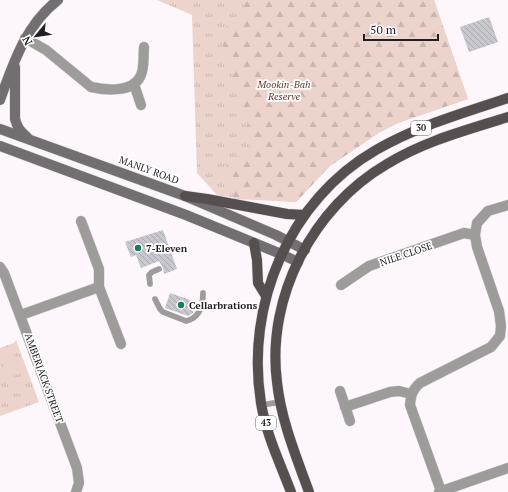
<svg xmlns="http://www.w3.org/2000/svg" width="508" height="492" font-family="'PT Serif',serif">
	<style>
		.grass { fill: url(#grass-tufts) }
		.forest { fill: url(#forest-firs) }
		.garden { fill: #ecd3cc }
		.building { fill: url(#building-back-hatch) }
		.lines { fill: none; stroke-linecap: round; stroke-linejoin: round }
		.lane-casing { stroke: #dad4d9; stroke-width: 6 }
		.street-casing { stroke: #dad4d9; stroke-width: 11 }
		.secondary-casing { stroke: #dad4d9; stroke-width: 11 }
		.primary-casing { stroke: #dad4d9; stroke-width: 11 }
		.lane { stroke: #9e9b9b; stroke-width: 5.5 }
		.street { stroke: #9e9b9b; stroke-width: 10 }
		.secondary { stroke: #736e6f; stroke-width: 10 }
		.primary { stroke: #554f50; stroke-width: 10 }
		.poi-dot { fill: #197f59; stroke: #fff; stroke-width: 1.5 }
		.labels { text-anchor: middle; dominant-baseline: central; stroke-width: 3.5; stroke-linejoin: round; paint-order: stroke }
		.shield { fill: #fff; stroke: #646264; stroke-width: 1 }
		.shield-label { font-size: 9px; font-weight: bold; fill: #211f21 }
		.park-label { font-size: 10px; font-style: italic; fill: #653424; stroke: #fff }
		.street-label { font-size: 10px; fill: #211f21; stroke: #fff }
		.poi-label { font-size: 10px; font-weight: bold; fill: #211f21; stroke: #fff; text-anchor: start }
	</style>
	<defs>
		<pattern id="grass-tufts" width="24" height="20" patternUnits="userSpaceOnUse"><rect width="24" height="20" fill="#ecd3cc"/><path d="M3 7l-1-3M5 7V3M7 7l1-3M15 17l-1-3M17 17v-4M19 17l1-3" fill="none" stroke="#cab5af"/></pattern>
		<pattern id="forest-firs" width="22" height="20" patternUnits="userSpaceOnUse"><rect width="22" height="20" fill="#ecd3cc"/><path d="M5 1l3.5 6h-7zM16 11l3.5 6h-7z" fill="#cab5af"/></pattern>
		<pattern id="building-back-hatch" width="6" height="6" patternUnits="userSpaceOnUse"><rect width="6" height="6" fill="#c9c7ce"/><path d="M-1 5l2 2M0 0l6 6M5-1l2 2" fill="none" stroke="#acaab1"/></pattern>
	</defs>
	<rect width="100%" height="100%" fill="#fdf7fc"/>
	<path class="grass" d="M157,0H434L468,99L398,123L380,132L330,166L296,202L218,196L197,173L192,15Z
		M16,340L39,402L0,416V348L14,343Z"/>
	<path class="forest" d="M241,0H434L468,99L398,123L380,132L330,166L296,202L234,199L226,162L249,152L250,131L223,44L225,27L243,22L247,18Z"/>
	<path class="garden" d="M13,352L21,373L7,378L0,357Z"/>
	<path class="building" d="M489,17L498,42L469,52L460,27Z
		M163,230L177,269L164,274L163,268L159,261L141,268L136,255L131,257L125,242Z
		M170,293L196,302L193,313L188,316L165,308Z"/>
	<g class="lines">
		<defs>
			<path id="lane" d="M150,284L149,275L152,272L159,269
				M155,299L160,309L163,312L186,321C200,318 203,305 203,293
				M262,405L280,402"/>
			<path id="street" d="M25,38L46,50L91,87C105,90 132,93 140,77C145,69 143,56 144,47
				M134,84L141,105
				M81,221L99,269V287L121,344
				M0,267L4,273L77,468L79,483L76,492
				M341,285L369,266L464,233L475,235
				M21,315L99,287
				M340,391L350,421
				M345,407L390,392L399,391L411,394
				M441,491L410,405C411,395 412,390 420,383L491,347L500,336L501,326L499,311L477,247L475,235L477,223L488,211L508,205
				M439,492L508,468"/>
			<path id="secondary" d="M15,67V119C17,127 20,131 27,137
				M0,100C13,64 26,24 58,0
				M0,129L185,196L276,235L305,250
				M0,146L186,215L281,254L298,262"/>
			<path id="primary" d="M185,196L207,199L287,214L305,215
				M254,243L257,260L258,283L266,296
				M291,492C280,463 266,434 261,403C245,305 289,200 376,150C417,126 464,113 508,98
				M309,492C296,456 281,420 277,382C266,297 313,207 387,164C424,141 467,130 508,117"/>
		</defs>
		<use href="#lane" class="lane-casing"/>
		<use href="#street" class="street-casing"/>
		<use href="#secondary" class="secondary-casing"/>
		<use href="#primary" class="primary-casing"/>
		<use href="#lane" class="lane"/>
		<use href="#street" class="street"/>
		<use href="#secondary" class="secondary"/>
		<use href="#primary" class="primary"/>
	</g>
	<g class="poi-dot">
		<circle cx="138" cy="248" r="4"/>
		<circle cx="181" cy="305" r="4"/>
	</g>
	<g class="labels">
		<g class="shield">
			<rect x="411" y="121" width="20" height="14" rx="3"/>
			<rect x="256" y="416" width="20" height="14" rx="3"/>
		</g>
		<g class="shield-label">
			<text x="421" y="128">30</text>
			<text x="266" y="423">43</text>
		</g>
		<g class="park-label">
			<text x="284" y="84">Mookin-Bah<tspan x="284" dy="12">Reserve</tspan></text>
		</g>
		<g class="street-label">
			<text transform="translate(149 170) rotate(20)">MANLY ROAD</text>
			<text transform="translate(406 254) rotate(-19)">NILE CLOSE</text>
			<text transform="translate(44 378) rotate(70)">AMBERJACK STREET</text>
		</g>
		<g class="poi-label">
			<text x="146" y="248">7-Eleven</text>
			<text x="189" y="305">Cellarbrations</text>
		</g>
	</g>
	<g transform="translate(36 36) rotate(241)" stroke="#ffffff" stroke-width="3" paint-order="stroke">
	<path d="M0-3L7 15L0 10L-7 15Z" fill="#211f21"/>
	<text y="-6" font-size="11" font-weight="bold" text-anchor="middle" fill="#211f21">N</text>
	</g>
	<path d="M364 34v6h74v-6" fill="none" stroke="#211f21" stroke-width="2"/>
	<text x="370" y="34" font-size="12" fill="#211f21" stroke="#ffffff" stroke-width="3" paint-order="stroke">50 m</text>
</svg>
